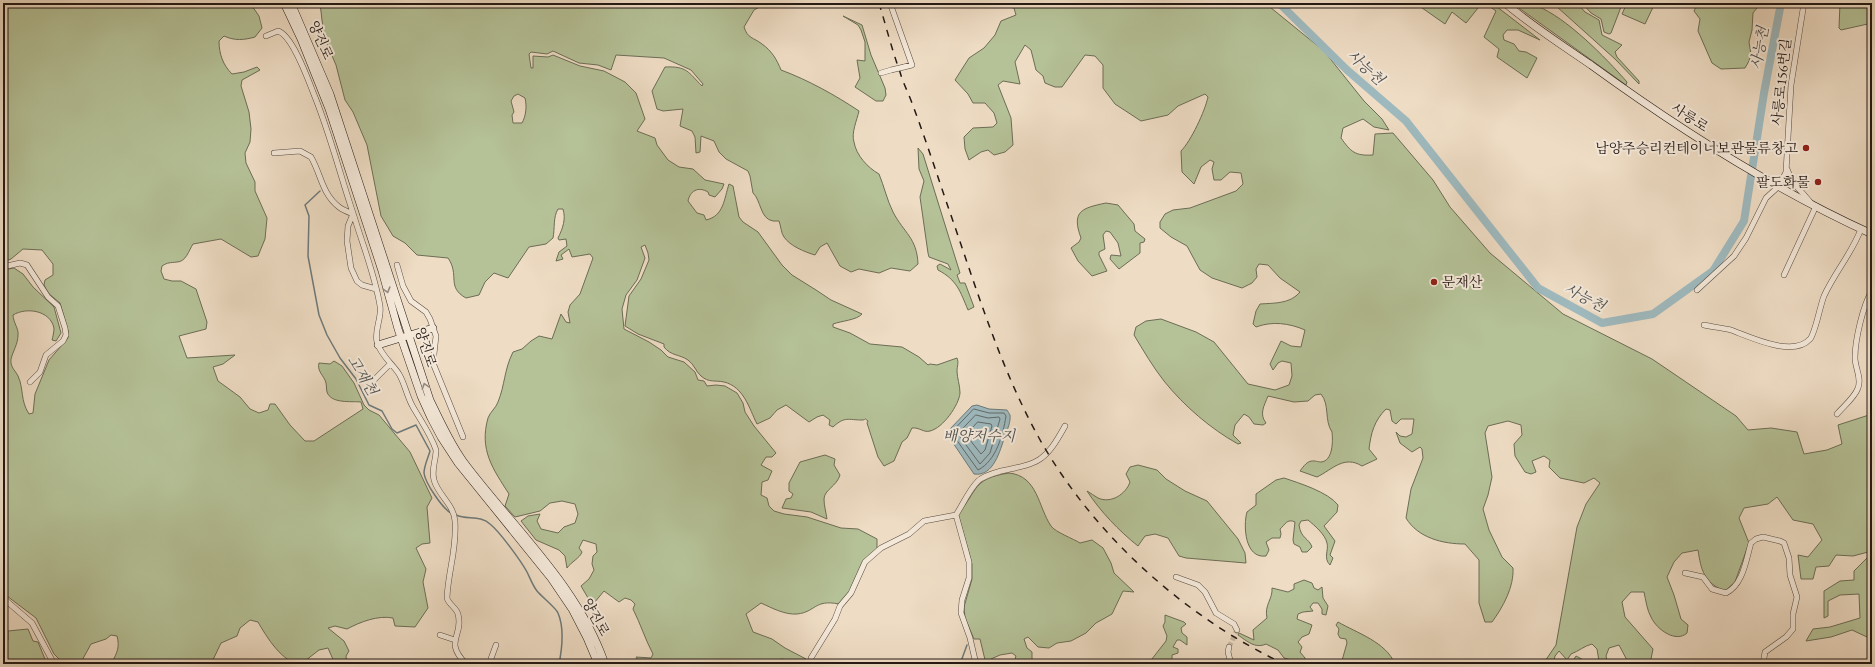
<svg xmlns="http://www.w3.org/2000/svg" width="1875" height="667" font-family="'EB Garamond','Noto Serif KR',serif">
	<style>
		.green { fill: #b5c197; stroke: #6c6d56; fill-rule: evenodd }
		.water { fill: #9eb9be; stroke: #6d797a }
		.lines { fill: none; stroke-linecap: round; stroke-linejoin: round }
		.shore { stroke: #616969; stroke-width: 1 }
		.stream { stroke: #6d797a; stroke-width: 1.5 }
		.river { stroke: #9eb9be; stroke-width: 8 }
		.street-tunnel { stroke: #c6b5a1; stroke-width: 5; stroke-dasharray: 5 2.5; stroke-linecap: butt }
		.street-casing { stroke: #564a40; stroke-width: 6 }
		.secondary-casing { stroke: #241914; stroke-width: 8 }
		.street { stroke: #f4e8d9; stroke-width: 5 }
		.secondary { stroke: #f4e8d9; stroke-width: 7 }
		.rail { stroke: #241914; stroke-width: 1.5; stroke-dasharray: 7 7; stroke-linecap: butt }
		.street-bridge-casing { stroke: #564a40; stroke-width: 6; stroke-linecap: butt }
		.street-bridge { stroke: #f4e8d9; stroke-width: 5 }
		.oneway { stroke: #968b80 }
		.poi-dot { fill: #8f2418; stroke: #f4e8d9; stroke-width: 1.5 }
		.labels { text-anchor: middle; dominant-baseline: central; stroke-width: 4; stroke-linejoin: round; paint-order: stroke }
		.street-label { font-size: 14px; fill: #241914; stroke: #f4e8d9 }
		.poi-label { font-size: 14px; fill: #241914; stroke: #f4e8d9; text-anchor: end }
		.water-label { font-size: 15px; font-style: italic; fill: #4f5150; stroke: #f4e8d9 }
	</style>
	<rect width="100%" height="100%" fill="#eedcc4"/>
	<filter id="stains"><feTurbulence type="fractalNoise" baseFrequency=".005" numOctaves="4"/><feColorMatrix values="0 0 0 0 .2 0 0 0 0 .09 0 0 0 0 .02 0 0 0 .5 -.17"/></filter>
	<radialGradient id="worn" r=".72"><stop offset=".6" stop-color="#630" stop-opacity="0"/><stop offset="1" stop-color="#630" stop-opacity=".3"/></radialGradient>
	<path class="green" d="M3,3H250L259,16L262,28L255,37C244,40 235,41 224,36L219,41C219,54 223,65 232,74L244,72L257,67L260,70L242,80L241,86L249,112L251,129L250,142L245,153L246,163L255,182V191L267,218L265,239L258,256L251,257L221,239L193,244C189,250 186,262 177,262C170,263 168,262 162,266L161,271L164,279L172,281H181L196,289L207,322L206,329L179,336L187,358L235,355L223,364L213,367L218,381L240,397L250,409L259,413L268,410L270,404H275L290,425L305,441H314L363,409L361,402C351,401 331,404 327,392C326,388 327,384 325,380C322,374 317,370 319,363L330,364L334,361L342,366L354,383L364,405L369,410L379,415L410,452L432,498L427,507L430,543L422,544L416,548L426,569L423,582L428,608L415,627L395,626L393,618C378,615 360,622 347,629L335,626L328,628L344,641L349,651L346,656L347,664H335L328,648L319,650L301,664C283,664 266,636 258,622L250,620L240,628L237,636L221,643L211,664H113L112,662C117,653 120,647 117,636L111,635L106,639L91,644L80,664H64L54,654L36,618L3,593V270L14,268L23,274L33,287L54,307L61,333L56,341L52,340C53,337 54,331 54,328C50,310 26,307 13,315C13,322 19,329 18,335C18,344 13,351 11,359C10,367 15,370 18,376C24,389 20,400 29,414L33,413L35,394L49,360L68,338V331L60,303L48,293L44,285L45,280L53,275V264L42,250L23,249L11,259L3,262Z
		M320,3H767L754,10L744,27C748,39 753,37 762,44C772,51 777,60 781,70C808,80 835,95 859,111C857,120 851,133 854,142C856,155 868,168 879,174C884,186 887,200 893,212C904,233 917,238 918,264L910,271L891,268L879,273L859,269L851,272L840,266L827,243L820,247L815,255C805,252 790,246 784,237C781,233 781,226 779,221C777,221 775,221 773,221C760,219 761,200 753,193L750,176L748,171L726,159L719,152L714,141L701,136L700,152L696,153L695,137L692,131L680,126L683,109L663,111L657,109L652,91L665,67C687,66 688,72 702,86L703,84L691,70L664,58L616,55L611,70L598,65L579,63L553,51L547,54L531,52L529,54L531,68H533V56L548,57L553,55L580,66L604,71L625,82L636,93L645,119L637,131L655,138L657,145L668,160L679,167L693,169L705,180L724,184L722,189L715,197L709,195L708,192C698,186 690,191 688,201L697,213L704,215L706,220C724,216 724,199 729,184L733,186L739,217L743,222L758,232L782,265L792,275L816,290L831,300L862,314C857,320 841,321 833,324V327L850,333L870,344L902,347L919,357L928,365L930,364L937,365L957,358C959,363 957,366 957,371C957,378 960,385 960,393C959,405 943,428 930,431C924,433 919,427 912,428L907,438L902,442L894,461L884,466L878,457L867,423L868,421C863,417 867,420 862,420C848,420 845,416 833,427L829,425L830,420L823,415L817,417L809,422L786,405L777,410L770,418L757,424C749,408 744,387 724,382C715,380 709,383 701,376C696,372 694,364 688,360C679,354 671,356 664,347V344L638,334L625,326L629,296L641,279L649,260L648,253L645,245L641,247L645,258L637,280L626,295L622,309L624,329L649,342L661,350L668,357L684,362L695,372L698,380L704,381L707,386L716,385L725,386L737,393L743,403L745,412L754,426L776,453L772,457H766L761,465L772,471L768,480L762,482L761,495L767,498L769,506L774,511L784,514L807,517L841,528L858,529L877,539V549L862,563L851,588L852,590L839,604C814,599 816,612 797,614C785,615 772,608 761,603L746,614L753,632L772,639L785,648L806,659L808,664L782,659L778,660V664H640L636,657L651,658L653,654C645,639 641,625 633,609L635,604L631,600L625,598L619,602L604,591L594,603H591L581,586L589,579L594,570L592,564L593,556L597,552L596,544L583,540L579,548L582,552C580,558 571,562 567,568L565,556L559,550L536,540L521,521L528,516L540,514L537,521L541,529L558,533L564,527L575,523L578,514L575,504L562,501L550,503L540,511L515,517L505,506L509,494C493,469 479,450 488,418C490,412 496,408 498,402C505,385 504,370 513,352L522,349L531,341L539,336L552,339L561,314L566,322L570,323L568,312L570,305L580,294L593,258L590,254L572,257L569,249L561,255L563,259L556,261L559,252L567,246L566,239L559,240L558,238C563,228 566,219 563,209H558C553,217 555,228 553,238L546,244L529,247L508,278L494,273L485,282L479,295L466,298C446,287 460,275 448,258L417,255L405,243L393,236L381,216L367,145L353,112L345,100L336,65L324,37ZM518,94L525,98C527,106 526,116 522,123H513L512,115L514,112L511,101L514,96Z
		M992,3H1265L1324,51L1364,101L1382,119L1389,130L1374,127L1363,119L1343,128L1341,138C1351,152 1355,156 1373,155L1375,134L1393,133L1433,180L1450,207L1490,253L1563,314L1652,359L1736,416L1748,430L1771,428L1797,432L1804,454L1827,450L1842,444L1838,425L1872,414V551L1853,556L1836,555L1829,566L1816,567L1813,579H1801L1798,555L1808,557L1822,540L1813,524L1793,520L1777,497L1768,504L1744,508L1739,518L1749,543L1735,582L1725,591C1704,583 1701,570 1698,550L1682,553L1674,562L1667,577L1674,595L1681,619L1688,625L1687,633C1676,643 1657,630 1651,617C1647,610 1646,601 1644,592H1631L1622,602L1625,617L1653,649L1650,664H1629L1619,645L1609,648L1606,656L1608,664H1571L1576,656L1591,664L1599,661L1597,649L1592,644C1584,646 1579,651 1571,654L1567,660L1559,651L1555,656L1553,664H1543L1556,645L1577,527L1586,504L1600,483L1594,478L1584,483L1560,478L1549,467L1550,460L1544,456L1532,461L1536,472L1531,474L1525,472L1515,456L1514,444L1522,435L1521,425L1508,421L1488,426L1485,433L1492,477L1488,495L1483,509L1489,530L1502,557L1513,568C1514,587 1503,607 1492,622H1485L1479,603V560L1465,544C1443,544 1418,538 1406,518L1411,489L1423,458L1422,449L1420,447L1412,452L1400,443L1396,432L1400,436L1406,437L1412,434L1414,419H1401L1396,424L1392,421L1390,410L1386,409C1374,421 1371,433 1369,449L1377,459L1362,466C1344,455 1333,469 1317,477L1300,471C1304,466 1307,460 1315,461C1315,461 1320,462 1321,462C1333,461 1333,441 1332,432C1324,420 1330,405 1321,394L1315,395L1308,401L1294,402L1268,396C1264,406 1259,414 1266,423L1263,425L1254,424L1249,417L1244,414L1235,425L1233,435L1241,443L1238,444C1211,429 1184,406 1164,381C1153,367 1143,350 1134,335L1136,327L1146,321L1161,319L1196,332L1214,342L1248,384L1275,390L1289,385L1292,376L1291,363L1282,361L1278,363L1273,370L1270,364L1281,341L1291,346L1301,347L1305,330C1289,323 1272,321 1256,327L1253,324L1256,311L1260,304C1274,303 1290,304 1300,292L1280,278L1268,265L1259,264L1256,269L1257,277L1252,283L1242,288L1212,278L1200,270L1187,246L1171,237L1160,228V222L1165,214L1173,210L1190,208L1236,191L1243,184L1241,173L1230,172L1221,180H1214L1212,169L1214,162L1210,160L1201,167L1194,184L1182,172L1181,151C1191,141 1205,111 1208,97L1205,94L1178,106L1168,115L1141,121L1115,104L1103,88V65L1095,56L1085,55L1062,87H1055L1045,83L1043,76L1036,70L1031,50L1025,45L1015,62L1020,84L1003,81L998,85L1011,118L1013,145L1005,152L994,155L988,150L981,152L969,160L965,149L964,137L973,128L993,127L997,123L994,113L985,103H973L968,94L955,80L969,58L984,48L995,35L1001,21L1016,15L1014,8Z
		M1415,3H1482L1466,23L1452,12L1445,24Z
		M1485,3H1492L1540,40L1518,30H1507L1503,35L1504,40L1514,44L1519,51L1526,52L1537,58L1527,78L1497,57L1499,49L1484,37L1496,11Z
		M1512,3C1521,3 1529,3 1537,6C1567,18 1605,57 1627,82L1626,85Z
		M1555,3H1577L1585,12L1599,20L1602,35L1622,45L1615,52L1617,57L1639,81V84L1615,59L1556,6Z
		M1582,3L1620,4L1621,7L1611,33L1609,34L1604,32L1601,19L1591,13Z
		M1627,3H1655L1645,24L1622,14Z
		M1693,3H1761L1753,13L1752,30L1749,42L1751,54L1749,61L1745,68L1721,69L1712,63L1698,31L1700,19L1694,11L1697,5Z
		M1840,3H1872V23L1841,30L1839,28Z
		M843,16L862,25L871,55L885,88L886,95L883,101H876L855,87L860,78L857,60L865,61V42L861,30L858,25Z
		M918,148L923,154L960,273L957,275L960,283H965L974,307L968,310C960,291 957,280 938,270L937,266L940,264L951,270L948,264L929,257L928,253L920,197L924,181L919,169Z
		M1106,203L1118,205L1134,224L1135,231L1145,239L1144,242L1140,243V253L1119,269L1110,259L1111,255L1121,256L1118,243L1110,232L1106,231L1103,235L1105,249L1099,252V255L1107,271L1092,276L1078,261L1071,248L1079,242L1081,238C1071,211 1082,208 1106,203Z
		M825,455L835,459L834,465L840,475C837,486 824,490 824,499C824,506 826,512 827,519L811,512L782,508L786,499L791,498L793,494L789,491V483L800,462Z
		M1138,465L1157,470L1166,479L1185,491L1207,501L1238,539L1245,553L1246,563L1186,558L1179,556L1168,538L1155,534L1145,536L1138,546C1119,531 1100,511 1087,491C1091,493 1094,496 1098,498C1111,504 1126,494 1130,482L1126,474L1130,467Z
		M1009,473C1038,476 1038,507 1051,526C1055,532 1074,539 1080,543L1092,540L1103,548L1111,563L1114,573L1134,592L1123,591L1112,614L1096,623L1086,633L1071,641L1057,643L1049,648L1038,647L1028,637L1024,639L1027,648L1032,652V659L1039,664H1018L1015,659L1016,656L1012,653L1000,655L991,659L990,664H986L980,639H974L965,618L964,607L972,579V564L958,514C979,489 972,479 1009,473Z
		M1284,478C1299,483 1328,492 1338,505L1337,512L1324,526L1335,541L1330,555L1333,558L1330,565C1323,558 1329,550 1327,543C1325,534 1314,525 1308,520L1301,521L1299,525C1301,539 1309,538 1312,547L1307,552H1302L1300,547L1294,544L1293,540L1295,522C1287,518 1285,525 1280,529L1281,534L1280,538H1272L1266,542L1269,550L1266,556C1245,559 1243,526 1247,512L1256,505V494L1276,480Z
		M1872,553V635L1867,637L1852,630L1831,637L1806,641L1813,629L1830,627L1860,618L1859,594L1840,595L1828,601V616L1824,618V591L1840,581L1854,580V571Z
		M1304,580L1312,583L1314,588L1318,590L1322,587L1323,598L1328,606L1326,615L1322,614V609L1318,603H1313L1310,607L1313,611L1303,612L1298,614L1297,619L1312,625L1309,634L1302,637L1298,642L1302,647L1300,652L1305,658L1306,664L1284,658L1278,650L1266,644C1255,649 1247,641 1238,635L1239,633L1254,640L1253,630L1267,618C1264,605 1273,599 1272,588L1288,592L1294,589V584Z
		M1165,615L1184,622L1186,624L1181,628L1182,633L1187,637V645L1180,640H1177L1173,647L1178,649V653L1172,655V664H1148L1166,641L1167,636L1163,626L1165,622Z
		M1338,622C1357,633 1386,642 1395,664H1341L1347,643L1346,639L1340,638L1338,634L1339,629L1336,625Z
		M28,629L33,641L38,642L47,664H3V640H8V631Z"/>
	<path class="water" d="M977,405L989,409L1007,410C1007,410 1010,415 1010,415C1011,422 1007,430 1005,436C1000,450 994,477 974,474L949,437V430L972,406Z"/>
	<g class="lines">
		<path class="shore" d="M974,409L989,413H1004L1006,416C1003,435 996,461 978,470L953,435V431Z
			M976,415L988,418L999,417L1000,419L990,453L980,464L958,434Z
			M978,422L991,424L992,426L985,450L981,454L966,435Z"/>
		<path class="stream" d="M320,191L305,205L309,216L308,256L319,315L327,335L340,358L356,379L369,405L382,411L392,429L397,433L416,425L430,451C428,458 424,466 424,473C425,483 443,509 451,513
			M456,515C467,520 480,515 490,524C500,532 521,561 527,572C530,578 533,586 537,591C541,596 557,609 558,613C564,627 562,649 559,664
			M960,664L967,645"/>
		<path class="river" d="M1279,3L1347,70L1406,121L1538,288L1602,323L1653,314L1713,271L1744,221L1764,93L1781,3"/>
		<path class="street-tunnel" d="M1229,647L1237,630"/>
		<defs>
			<path id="street" d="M890,3L912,65L904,67
				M266,36L278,31C292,35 308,79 313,92C330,133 340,175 354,216C363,246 375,275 380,306C382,318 374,330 377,342C381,356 392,363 399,374C405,384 407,397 413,407C421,421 431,435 436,450C436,461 431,469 434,480C438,495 454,505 455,521C457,550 448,571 447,598C449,605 456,607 458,614C464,637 443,640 466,664
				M881,73L891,70
				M274,153L300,151L311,157C321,174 322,194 339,207C343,210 348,212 353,214L348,226L347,241L351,268L357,281L362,285L376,289
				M1787,169L1792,181L1811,203
				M397,265L403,286L411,301L426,312L430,319L436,336L433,363L463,437
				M3,267L20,263L27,265L48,297L58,306L65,328L66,335L63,341L46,355L40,372L30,382
				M1784,275L1816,206
				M1697,290L1734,256L1746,238L1766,198L1779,186L1786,172L1791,85L1804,3
				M1704,325C1713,327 1723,328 1731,330C1750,337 1793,358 1810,339C1815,334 1820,306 1824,296C1835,272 1852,253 1861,229
				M370,384L390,364
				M1837,414C1844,406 1855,397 1858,388C1862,378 1855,368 1855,358C1855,339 1863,306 1872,290
				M956,515L969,562V578L962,600L961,613L970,638L976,664
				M1685,573L1703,577L1712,589L1726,593C1743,585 1746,560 1751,543L1756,539L1763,537L1780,541L1784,543L1789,558L1790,575L1797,597L1793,614V629L1786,637L1765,652L1763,664
				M1176,577L1198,585L1205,592L1216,613L1234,624L1237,630
				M3,598L32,623L54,664
				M440,635L455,640
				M1229,647L1228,652L1231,664
				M489,664L496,645
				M811,664V658L835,619L840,606L851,593L865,562L881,548L909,534L924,521L956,515C963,504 969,490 978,481C983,476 994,473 1001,471C1040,463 1045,462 1065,426"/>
			<path id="secondary" d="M284,3L301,39L329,109L382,271L398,329L421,396L431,418L441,437L458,463L551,578L572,609L587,638L598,664
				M291,3L330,94L430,400C440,421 450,443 463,461C512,527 578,585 605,664
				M1505,3C1532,26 1562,45 1591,65C1679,129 1773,189 1872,234
				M378,345L433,328"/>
		</defs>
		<use href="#street" class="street-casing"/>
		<use href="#secondary" class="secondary-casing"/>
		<use href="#street" class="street"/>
		<use href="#secondary" class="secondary"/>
		<path class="rail" d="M879,3C886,26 892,50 900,72C903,83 908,92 912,103C927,143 940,184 954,224C979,297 1002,371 1039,438C1094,536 1184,616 1284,664
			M1841,664L1872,658"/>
		<defs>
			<path id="street-bridge" d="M891,70L904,67"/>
		</defs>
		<use href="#street-bridge" class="street-bridge-casing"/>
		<use href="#street-bridge" class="street-bridge"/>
	</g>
	<defs><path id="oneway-chevron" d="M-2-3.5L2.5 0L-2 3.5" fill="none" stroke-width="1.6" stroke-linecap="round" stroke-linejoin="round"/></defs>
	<g class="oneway">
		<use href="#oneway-chevron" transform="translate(387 290) rotate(74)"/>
		<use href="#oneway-chevron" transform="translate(425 386) rotate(-108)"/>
	</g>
	<g class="poi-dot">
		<circle cx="1806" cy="148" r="4"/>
		<circle cx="1818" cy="182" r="4"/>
		<circle cx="1434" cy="282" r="4"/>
	</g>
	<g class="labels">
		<g class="street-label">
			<text transform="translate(321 40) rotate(66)">양진로</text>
			<text transform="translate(1781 82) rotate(-84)">사릉로156번길</text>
			<text transform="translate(1690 117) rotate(33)">사릉로</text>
			<text transform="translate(426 347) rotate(72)">양진로</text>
			<text transform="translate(596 617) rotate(61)">양진로</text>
		</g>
		<g class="poi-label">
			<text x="1798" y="148">남양주승리컨테이너보관물류창고</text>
			<text x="1810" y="182">팔도화물</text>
			<text x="1442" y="282" text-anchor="start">문재산</text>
		</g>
		<g class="water-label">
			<text transform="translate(1759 48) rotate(-80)">사능천</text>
			<text transform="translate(1366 67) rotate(42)">사능천</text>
			<text transform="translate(1585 297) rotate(27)">사능천</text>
			<text transform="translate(363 375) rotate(59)">고재천</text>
			<text x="979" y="435">배양저수지</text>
		</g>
	</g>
	<rect width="1875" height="667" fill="none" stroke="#eedcc4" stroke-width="16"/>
	<rect x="4" y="4" width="1867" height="659" fill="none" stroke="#241914" stroke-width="2"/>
	<rect x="8" y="8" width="1859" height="651" fill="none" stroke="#241914"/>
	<rect width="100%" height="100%" filter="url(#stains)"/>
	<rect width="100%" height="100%" fill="url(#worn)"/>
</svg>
